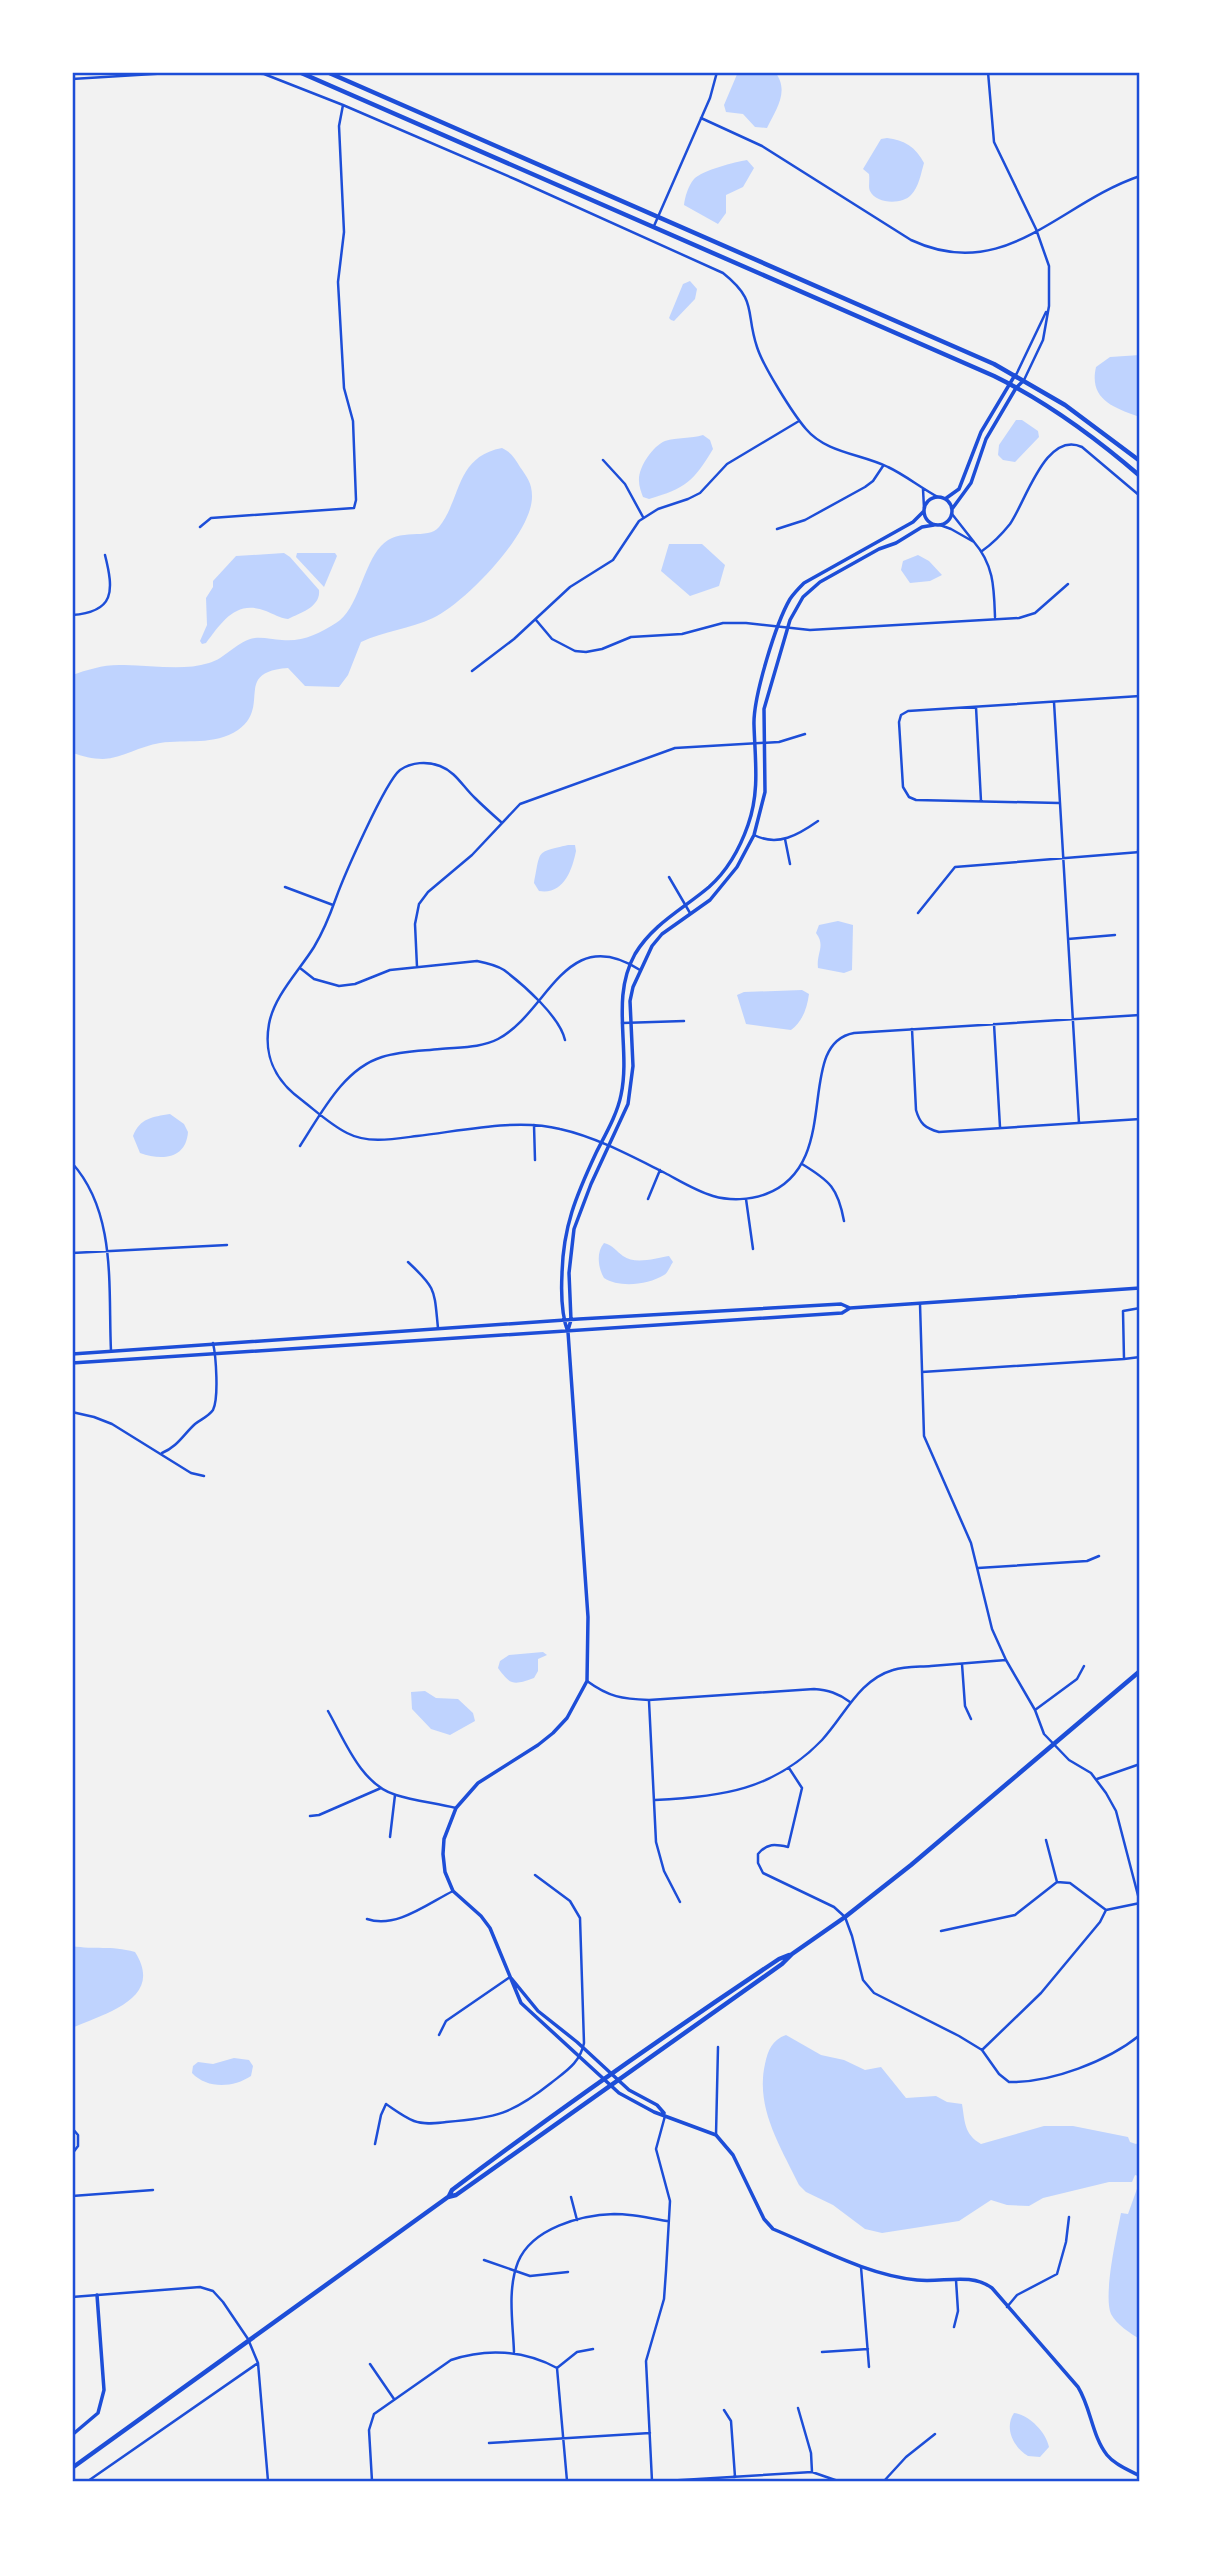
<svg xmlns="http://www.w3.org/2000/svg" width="1212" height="2553" font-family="Barlow,sans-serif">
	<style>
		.water { fill: #bfd3fe }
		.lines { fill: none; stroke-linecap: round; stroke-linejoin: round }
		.minor { stroke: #1d4ed8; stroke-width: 2.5 }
		.tertiary { stroke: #1d4ed8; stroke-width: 3.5 }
		.secondary { stroke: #1d4ed8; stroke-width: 4.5 }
		.primary { stroke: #1d4ed8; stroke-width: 4.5 }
		.neatline { fill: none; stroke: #1d4ed8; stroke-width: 2.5 }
	</style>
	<rect width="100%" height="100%" fill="#f2f2f2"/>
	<path class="water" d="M738,72H775C790,91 776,109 767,128L755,127L743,114L726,112L724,105Z
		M887,138C904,140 916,147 924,163C921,173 919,187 911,195C902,205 876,204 870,191C868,187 870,180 869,174L863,169L881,139Z
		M747,160L754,168L743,187L726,195V213L718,224L684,205C685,197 688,186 694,179C703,170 735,162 747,160Z
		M690,281L697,289L695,299L674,321L671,320L669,318L683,284Z
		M1140,355V415L1137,416C1111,407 1089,398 1096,367L1110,357Z
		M1016,420H1022L1038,431L1039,437L1015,462L1003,460L998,455L999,445Z
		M703,435L710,440L713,449C693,482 686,488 649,499L643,497C641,492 639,486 639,481C638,467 653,446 665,441C677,437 691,439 703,435Z
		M502,448C511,452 515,459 520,467C527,477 532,483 532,496C533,533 465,603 433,618C410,629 384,631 361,642L348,675L339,687L305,686L288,668C232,672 272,706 238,730C214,746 186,739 160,743C140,746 123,758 103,759C92,759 83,756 72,753V675C87,670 102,665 119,665C148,664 180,672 209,663C225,659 238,640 255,638C264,637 273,640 282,640C302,642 319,634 336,623C358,610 363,565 381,546C399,526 428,541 439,527C462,498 455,457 502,448Z
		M669,544H702L725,565L719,586L690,596L661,571Z
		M284,553L290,557L319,590C321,607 300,613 288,619C279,618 274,614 266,611C236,599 222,622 206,643L202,644L200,641L207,625L206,598L213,587V581L236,556Z
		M297,553H335L337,556L324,587L296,557Z
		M918,555L929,561L942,575L930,581L910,583L901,570L903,561Z
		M568,845H575L576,851C572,871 563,895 539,891L534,883C541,849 535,853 568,845Z
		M838,921L853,925L852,970L844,973L818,968C816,953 826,946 816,933L819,925Z
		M802,990L809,994C807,1008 803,1021 791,1030L746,1024L737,995L744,992Z
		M170,1114L184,1124L188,1132C186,1159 162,1161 140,1153L133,1136C140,1118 152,1117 170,1114Z
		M604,1243C613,1245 616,1251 623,1256C635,1265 656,1258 669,1256L673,1262C670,1266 668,1273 664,1275C648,1285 619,1288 604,1278C598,1268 596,1252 604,1243Z
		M543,1652L547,1655L538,1659V1671L534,1678C514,1685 511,1686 498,1668L500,1661L509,1655Z
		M425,1691L436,1698L458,1699L473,1713L475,1721L450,1735L431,1729L412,1709L411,1692Z
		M72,1946C95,1950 110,1945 135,1952C165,1999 105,2013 72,2028Z
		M786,2035L821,2055L844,2060L865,2070L881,2067L906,2098L936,2096L947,2102L962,2104C965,2122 964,2134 981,2144L1044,2126H1073L1128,2137L1130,2142L1136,2144L1140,2142V2339C1131,2334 1116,2324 1111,2314C1103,2295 1117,2234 1121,2213L1128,2214L1138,2186V2176L1135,2175L1132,2182H1109L1043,2198L1029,2206L1007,2205L991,2200L959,2221L882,2233L865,2229L833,2205L806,2192L799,2185C781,2147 755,2108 765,2064C768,2050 772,2040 786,2035Z
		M234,2058L249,2060L253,2066L251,2076C233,2088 207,2089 192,2073L193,2066L198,2062L213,2064Z
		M1014,2413C1029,2415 1046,2432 1049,2447L1040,2457L1028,2456C1013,2447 1004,2428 1014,2413Z"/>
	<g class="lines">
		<path class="minor" d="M233,72L264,74L343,105L517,180L723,273C758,301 745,311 757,347C763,366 793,414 806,429C826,453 862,454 888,467C905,475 921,488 938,497
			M988,72L994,142L1036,229L1049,266V306L1043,340L1024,380
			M72,79L186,72
			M701,118L762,146L911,240C1005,284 1059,203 1140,176
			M654,226L710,98L717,72
			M1016,375L1046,312
			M603,460L625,484L643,517
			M923,489L924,508
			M940,525L951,529L974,542L952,514
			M200,527L211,518L354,508L356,500L353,421L344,388L338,282L344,232L339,126L343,105
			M777,529L805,520L865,487L873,481L883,466
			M974,542C994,565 994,588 995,617
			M982,551C992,544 1002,534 1010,524C1026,501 1046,430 1082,447L1140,496
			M72,615C115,612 114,591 105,555
			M536,620L552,639L575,651L586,652L602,649L631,637L682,634L723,623H746L810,630L1019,618L1035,613L1068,584
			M472,671L514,639L570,587L613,560L639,521L658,509L688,499L700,493L727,464L799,421
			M1054,702L1079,1123
			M976,707L981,801
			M1059,803L916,800L909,797L903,787L899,722L901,715L908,711L1140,696
			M501,822C492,814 483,806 475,798C463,787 456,772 440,766C427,761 412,762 400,770C385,782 344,876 336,898C330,915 323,932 314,947C299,971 274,996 269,1024C263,1058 276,1082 303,1101C317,1112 331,1125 347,1133C368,1144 394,1139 417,1136C461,1131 517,1118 560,1129C596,1137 631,1156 665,1173C680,1181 696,1191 713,1196C730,1201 750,1200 766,1194C845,1164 793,1044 854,1033L1140,1015
			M754,835C778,847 798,835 818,821
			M785,839L790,864
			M1138,852L1140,823
			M669,877L690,913
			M285,887L333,905
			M918,913L955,867L1140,852
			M1068,939L1115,935
			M417,967L415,924L419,904L428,892L472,855L520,804L675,748L779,742L805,734
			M300,968L314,979L339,986L355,984L390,970L477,961C487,963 496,965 504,970C524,985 560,1017 565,1040
			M622,1023L684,1021
			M994,1024L1000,1127
			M912,1029L916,1110C920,1124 925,1128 939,1132L1140,1119
			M534,1125L535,1160
			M300,1146C321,1114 343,1069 382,1057C401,1051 421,1051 440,1049C459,1047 481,1048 498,1039C549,1012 565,922 640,970
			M72,1163C117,1213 108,1288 111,1351
			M802,1164C830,1181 838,1188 844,1221
			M648,1199L660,1170
			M746,1199L753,1249
			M72,1253L227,1245
			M408,1262C437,1289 434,1290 438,1328
			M920,1304L924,1436L971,1543L992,1629L1006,1660L1035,1710L1044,1734L1069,1760L1091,1773L1106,1793L1116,1811L1140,1903L1106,1910L1100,1922L1041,1993L982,2050
			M1124,1359L1140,1357
			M922,1372L1124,1359L1123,1311L1140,1308
			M72,1412L94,1417L112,1424L191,1473L204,1476
			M162,1453C178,1446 183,1435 195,1424C201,1419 208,1417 213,1410C219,1398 216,1356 213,1343
			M978,1568L1087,1561L1099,1556
			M962,1664L965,1706L971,1719
			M587,1681C609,1697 622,1699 649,1700L814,1689C828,1690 838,1693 850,1702
			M649,1701L656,1842L664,1871L680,1902
			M1035,1710L1077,1679L1084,1666
			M328,1711C344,1739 361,1785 396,1795C415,1801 436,1803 456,1808
			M789,1768L802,1788L788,1847C775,1844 767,1843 758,1854V1863L763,1873L834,1907L845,1917L852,1936L863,1980L874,1993L959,2036L982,2050L999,2074L1009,2082C1051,2083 1108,2061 1140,2035
			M1097,1779L1140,1764
			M655,1800C721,1797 774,1790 822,1740C845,1715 859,1680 893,1670C905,1666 919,1667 931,1666C956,1664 981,1662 1006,1660
			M310,1816L319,1815L381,1788
			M390,1837L395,1795
			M1046,1840L1057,1882
			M367,1919C396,1929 427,1904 453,1891
			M941,1931L1015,1915L1057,1882L1070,1883L1106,1910
			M439,2035L446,2021L510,1977
			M72,2128L78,2135V2146L72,2154
			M716,2135L718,2047
			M375,2144L381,2115L386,2104C395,2110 404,2117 414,2121C424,2125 436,2123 446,2122C496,2118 512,2114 551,2083C566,2071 580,2063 584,2043L580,1918L570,1901L535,1875
			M72,2196L153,2190
			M571,2197L577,2220
			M484,2260L530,2276L568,2272
			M861,2267L869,2367
			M72,2297L200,2287L213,2291L223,2302L248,2339L258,2363L268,2481
			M1007,2307L1017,2295L1057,2274L1066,2242L1069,2217
			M954,2327L958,2311L956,2280
			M514,2352C513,2323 507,2290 518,2262C532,2228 581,2215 614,2214C632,2214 650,2218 667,2221
			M822,2352L868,2349
			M370,2364L394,2399
			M557,2368L577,2352L593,2349
			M798,2408L811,2453L812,2472
			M724,2410L731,2421L735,2477
			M489,2443L650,2433
			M88,2481L258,2363
			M372,2481L369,2430L374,2414L451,2360C486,2348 524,2350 557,2368L567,2481
			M652,2481L646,2361L664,2299L666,2271L670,2201L656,2149L665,2116
			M665,2481L812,2472L838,2481
			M884,2481L906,2457L935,2434"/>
		<path class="tertiary" d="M924 511a14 14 0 1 1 28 0a14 14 0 1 1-28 0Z
			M945,499L959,489L981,432L1015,375
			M952,509L971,483L986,439L1016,388L1023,381
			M924,511L913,522L804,583C799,588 794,593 790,599C776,623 753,697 754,725C755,760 760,791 748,825C740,848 727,871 709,887C683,909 653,924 635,954C610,999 631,1048 621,1095C617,1115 605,1135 596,1153C576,1196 563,1227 562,1274C561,1293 561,1314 568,1332L588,1617L587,1681L567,1718L553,1733L538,1745L478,1783L456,1808L444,1839L443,1854L445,1872L453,1891L481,1916L490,1928L521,2003L619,2093L654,2112L716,2135L733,2155L764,2219L773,2229C819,2248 867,2275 917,2280C943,2283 970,2272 992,2288L1078,2387C1091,2408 1092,2436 1107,2455C1115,2465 1129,2470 1140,2476
			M568,1330L571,1320L569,1273L574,1229L591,1184L628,1104L633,1066L630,1001L633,987L652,946L662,934L710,900L737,867L754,835L765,792L764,709L790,620L803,597L820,582L879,549L896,543L922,527L934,525
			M72,1354L579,1319L841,1304L850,1308
			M72,1363L842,1313L850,1308L1140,1288
			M511,1978L538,2011L577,2042L629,2090L657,2105L664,2113
			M72,2435L98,2413L104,2390L97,2295"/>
		<path class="secondary" d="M299,72L994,376C1047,402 1096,438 1140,476
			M327,72L994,364L1065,405L1140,461"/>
		<path class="primary" d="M449,2196L452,2190C558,2110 668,2033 779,1959L789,1955
			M72,2468L448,2197L456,2195L782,1964L792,1954L845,1917L911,1865L1140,1671"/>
	</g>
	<rect width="1212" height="2553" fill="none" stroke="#ffffff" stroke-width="147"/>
	<rect x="74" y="74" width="1064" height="2406" class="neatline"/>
</svg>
